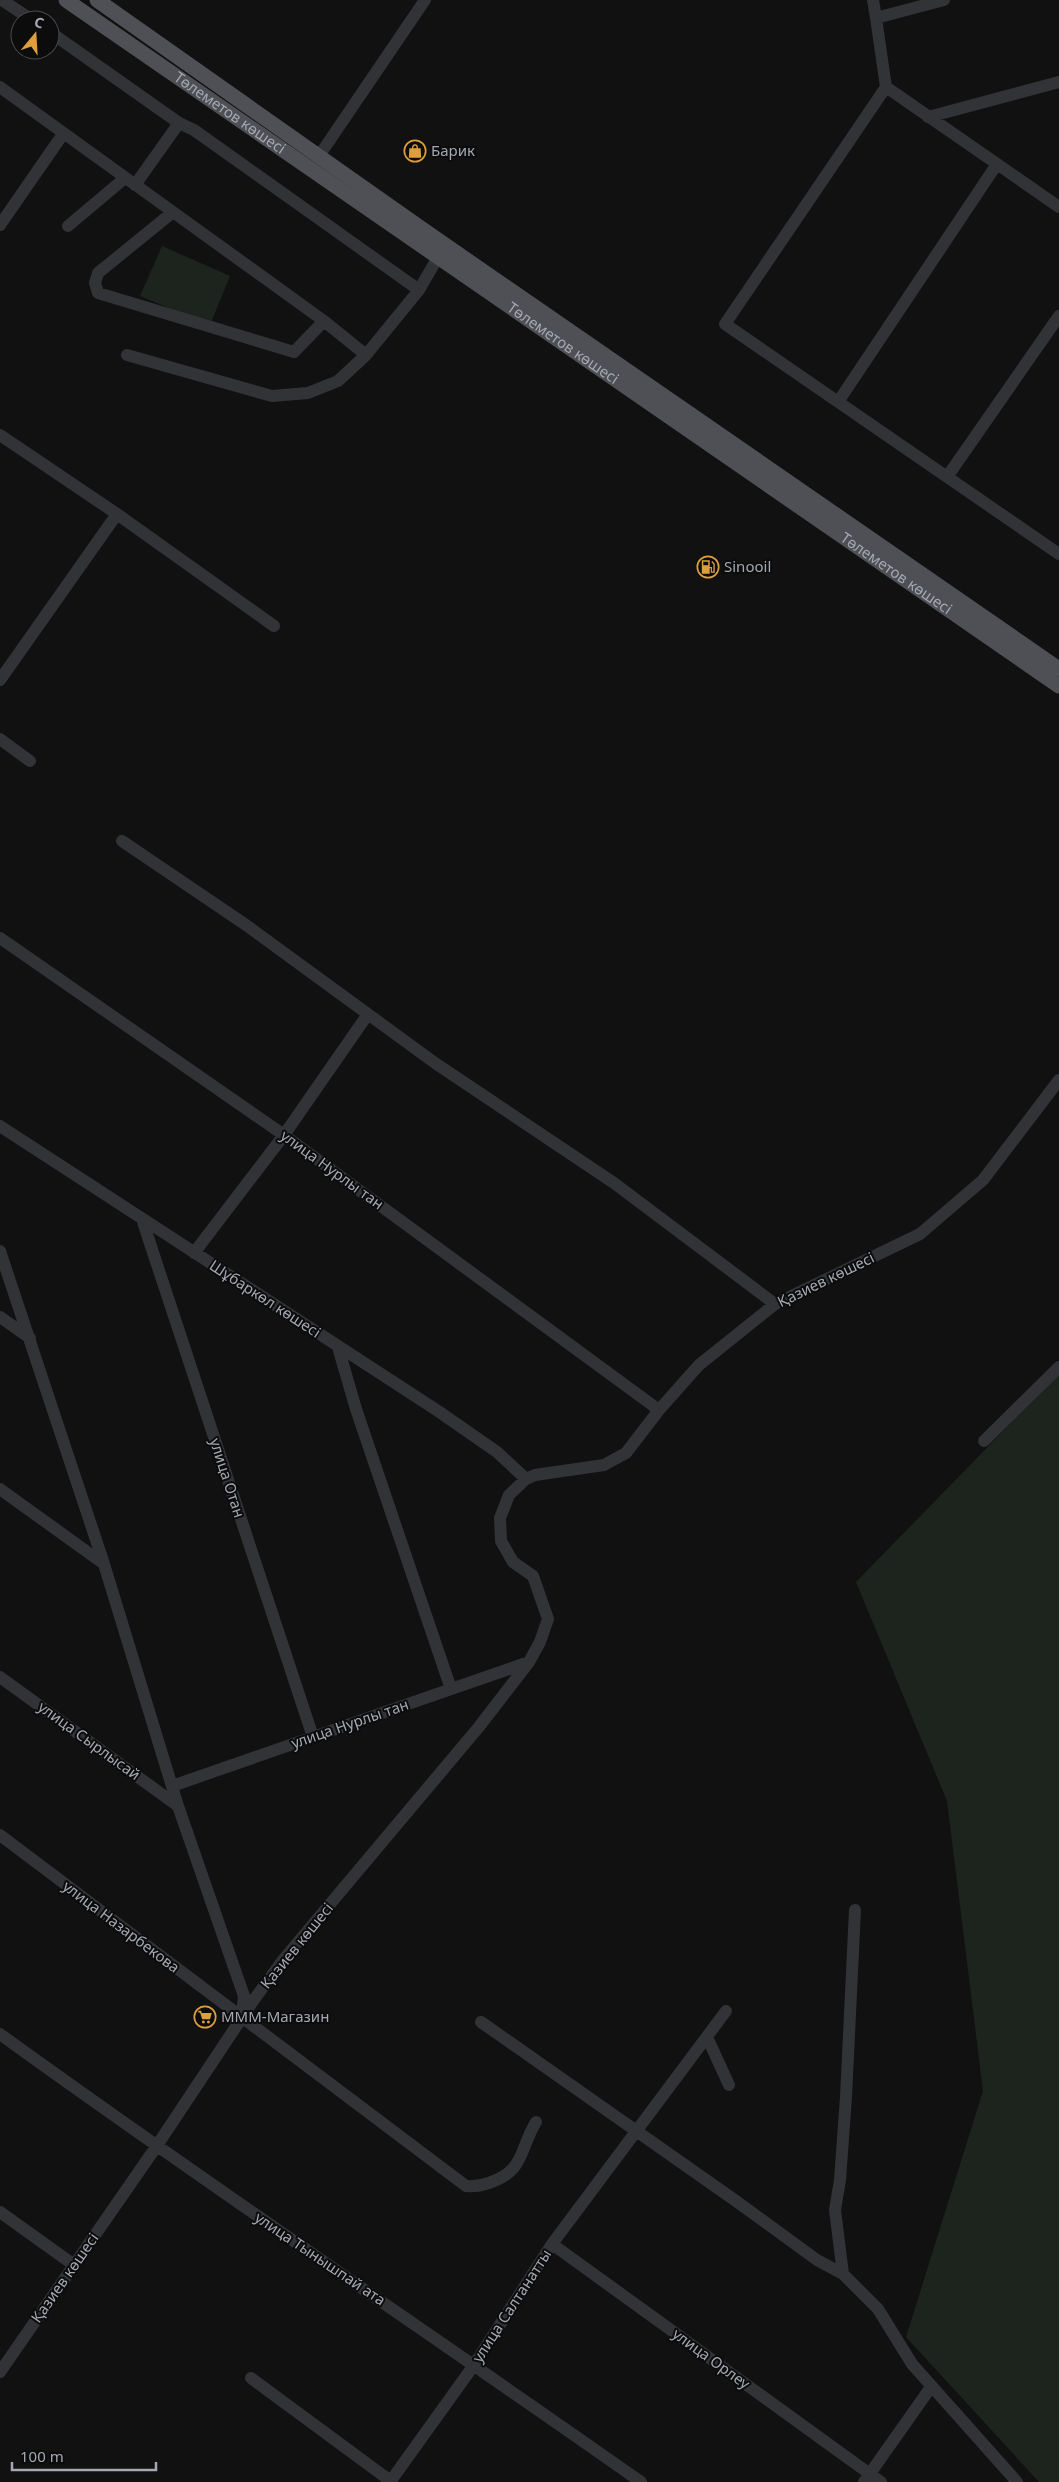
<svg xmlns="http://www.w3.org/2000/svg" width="1059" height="2482" font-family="'Noto Sans',sans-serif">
<rect width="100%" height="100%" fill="#111112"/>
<path fill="#1d241e" d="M162,246L230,276L210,325L140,296Z
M1059,1374V2482H1039L906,2337L983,2091L947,1801L856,1582Z"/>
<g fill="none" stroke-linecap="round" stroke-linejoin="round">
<path stroke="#323336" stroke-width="12" d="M2,0L32,20
M873,0L876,18
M50,32L179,123
M0,87L173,212
M886,87L876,18L944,0
M928,117L1059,82
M319,156L425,0
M135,185L179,123L194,130L419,290
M1059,207L886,87L725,324L1059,554
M0,225L63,134
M68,226L125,178
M324,321L173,212L98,273L95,283L98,293L294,352L324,321L366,355L419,290L434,264L441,258
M127,355L272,396L308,393L338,381L366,355
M838,402L997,164
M0,435L117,514
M947,477L1059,316
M0,680L117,514L274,626
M0,739L30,761
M122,841L246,925L435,1063L614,1183L775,1304
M0,938L284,1135L659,1410
M0,1126L438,1411L497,1452L526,1479
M142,1219L313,1737
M0,1251L104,1564L178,1806L244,1996L242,2015
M194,1253L284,1135L368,1014
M0,1317L30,1338
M338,1347L356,1409L451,1689
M984,1441L1059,1367
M0,1489L104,1564
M0,1677L178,1806
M172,1786L529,1662
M0,1835L466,2186C475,2187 480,2186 489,2183C525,2171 519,2150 536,2122
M481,2022L736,2201L817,2260L843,2274L878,2309L912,2364L1017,2482
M0,2034C211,2187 428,2332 641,2482
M707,2037L729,2085
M0,2212L74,2265
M552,2244L881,2482
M843,2274L835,2210L840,2180L846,2097L855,1910
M0,2372L156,2147L253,2001L283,1960L478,1728L529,1662L540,1642L548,1619L533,1576L513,1562L501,1541L500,1518L509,1495L526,1479L535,1475L604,1465L626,1453L659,1410L699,1365L775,1304L920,1234L983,1180L1059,1080
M251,2378L392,2482
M390,2482L474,2365L552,2244L726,2011
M864,2482L931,2387"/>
<g stroke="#4e5055" stroke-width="15">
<path id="s1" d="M66,0L1059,686"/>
<path d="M97,0L422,229L1059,669"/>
</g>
</g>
<defs>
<g id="shop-ring" transform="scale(1.125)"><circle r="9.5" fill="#0c0c0d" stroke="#dd9e3e" stroke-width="1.5"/><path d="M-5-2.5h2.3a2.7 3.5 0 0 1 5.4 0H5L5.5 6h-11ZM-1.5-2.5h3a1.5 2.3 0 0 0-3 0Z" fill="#dd9e3e"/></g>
<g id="fuel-ring" transform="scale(1.125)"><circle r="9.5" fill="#0c0c0d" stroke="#dd9e3e" stroke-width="1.5"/><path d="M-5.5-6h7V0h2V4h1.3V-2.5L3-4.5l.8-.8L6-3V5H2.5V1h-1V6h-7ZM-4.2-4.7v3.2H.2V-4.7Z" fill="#dd9e3e"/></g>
<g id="supermarket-ring" transform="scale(1.125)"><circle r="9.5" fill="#0c0c0d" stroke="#dd9e3e" stroke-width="1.5"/><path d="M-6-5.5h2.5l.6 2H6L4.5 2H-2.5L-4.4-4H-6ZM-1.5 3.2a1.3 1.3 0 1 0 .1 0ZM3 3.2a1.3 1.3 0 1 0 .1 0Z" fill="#dd9e3e"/></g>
</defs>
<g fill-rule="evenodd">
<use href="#shop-ring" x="415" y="151"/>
<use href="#fuel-ring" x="708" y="567"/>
<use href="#supermarket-ring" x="205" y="2017"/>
</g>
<g text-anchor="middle" stroke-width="4" stroke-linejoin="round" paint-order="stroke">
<g font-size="15" fill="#a3a8b1" stroke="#0c0c0d">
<text dy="5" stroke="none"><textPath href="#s1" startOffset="199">Төлеметов көшесі</textPath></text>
<text dy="5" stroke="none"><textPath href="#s1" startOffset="604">Төлеметов көшесі</textPath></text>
<text dy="5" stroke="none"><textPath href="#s1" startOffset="1009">Төлеметов көшесі</textPath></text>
<text transform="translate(332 1170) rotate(36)" y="5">улица Нурлы тан</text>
<text transform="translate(826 1280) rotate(-26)" y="5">Қазиев көшесі</text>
<text transform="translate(265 1299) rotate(33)" y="5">Шұбаркөл көшесі</text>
<text transform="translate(227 1478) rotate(72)" y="5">улица Отан</text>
<text transform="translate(350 1724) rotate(-19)" y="5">улица Нурлы тан</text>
<text transform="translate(89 1741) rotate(36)" y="5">улица Сырлысай</text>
<text transform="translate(121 1927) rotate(37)" y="5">улица Назарбекова</text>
<text transform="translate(297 1946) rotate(-51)" y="5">Қазиев көшесі</text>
<text transform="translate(320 2259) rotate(34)" y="5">улица Тынышпай ата</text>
<text transform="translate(65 2278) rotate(-55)" y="5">Қазиев көшесі</text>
<text transform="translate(512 2306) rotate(-57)" y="5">улица Салтанатты</text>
<text transform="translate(711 2359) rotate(36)" y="5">улица Орлеу</text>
</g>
<g font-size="15" fill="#a3a8b1" stroke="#0c0c0d" text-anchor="start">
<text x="431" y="156">Барик</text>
<text x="724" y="572">Sinooil</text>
<text x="221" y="2022">МММ-Магазин</text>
</g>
</g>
<g transform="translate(35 35) rotate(18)"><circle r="24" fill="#0c0c0d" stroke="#484a4f"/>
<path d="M0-4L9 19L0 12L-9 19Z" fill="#dd9e3e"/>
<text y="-8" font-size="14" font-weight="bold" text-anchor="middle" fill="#a3a8b1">С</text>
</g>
<path d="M12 2462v8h144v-8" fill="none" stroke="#a3a8b1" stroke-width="2.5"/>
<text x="20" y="2462" font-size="15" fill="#a3a8b1" stroke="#0c0c0d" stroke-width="4" paint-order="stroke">100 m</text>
</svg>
